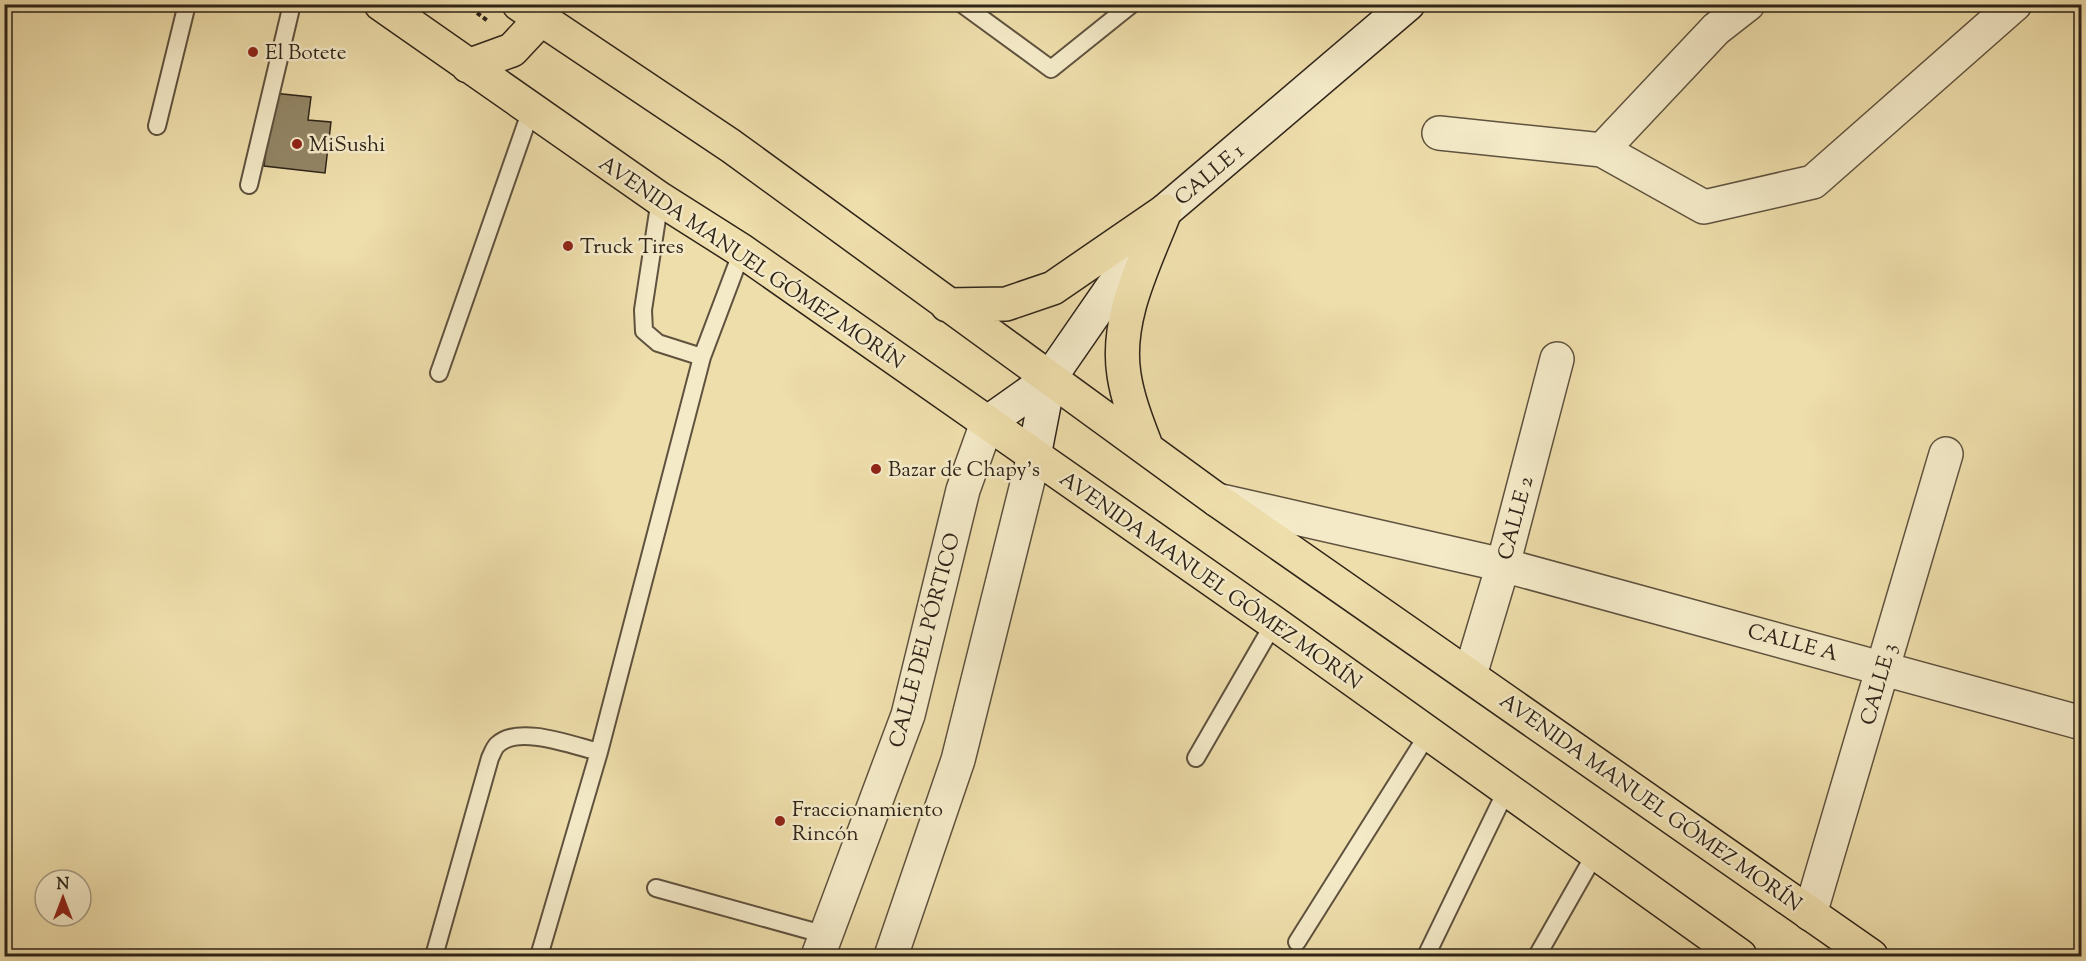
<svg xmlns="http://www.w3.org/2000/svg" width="2086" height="961" font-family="'Sorts Mill Goudy',serif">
<rect width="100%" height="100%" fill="#eedeab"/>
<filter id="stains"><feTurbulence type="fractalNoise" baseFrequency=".00333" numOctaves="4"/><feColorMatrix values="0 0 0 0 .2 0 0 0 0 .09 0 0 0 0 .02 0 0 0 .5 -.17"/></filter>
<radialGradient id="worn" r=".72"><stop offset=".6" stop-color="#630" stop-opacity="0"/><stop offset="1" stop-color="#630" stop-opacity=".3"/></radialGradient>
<path fill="#928565" stroke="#2f2419" stroke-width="1.5" d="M273,93L311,97L308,120L331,122L325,173L264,166Z"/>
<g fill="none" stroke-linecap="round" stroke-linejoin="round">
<g stroke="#5f523e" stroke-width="20">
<path id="lane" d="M962,4L1051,69L1132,4
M157,126L187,4
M249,185L292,4
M660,199L643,310L644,331L658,343L702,357L742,251
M439,373L531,110
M1196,758L1274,623
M656,888L826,935
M1297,942L1428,734
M434,956L490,758C492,754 494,748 497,745C518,724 574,746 599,752
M539,956L599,752L702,357
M1426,956L1506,791
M1537,956L1595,854"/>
</g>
<g stroke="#5f523e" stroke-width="36">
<path id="street" d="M1439,133L1602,150L1704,207L1813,182L2015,4
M1602,150L1716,29L1748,4
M1217,500L1503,565L2082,723
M1470,675L1503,565L1557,359
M1810,914L1946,454
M818,956L908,715L963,490L987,423
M891,956L958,760L1034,456"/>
</g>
<g stroke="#2f2419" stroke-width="36">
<path id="secondary" d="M987,423L1049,379L1165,211L1408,4
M1034,456L1049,379"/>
</g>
<g stroke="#2f2419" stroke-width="36">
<path id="primary" d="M381,4L660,199L742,251L1274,623L1740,956
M519,4L731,146L1217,500L1871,956
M468,66L512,50L541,19
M947,305L1006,304L1053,288L1165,211
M1147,449C1138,425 1128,401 1124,375C1115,318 1145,263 1165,211"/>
</g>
<path stroke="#2f2419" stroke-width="4" stroke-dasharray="4.5 3" stroke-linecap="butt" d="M465,4L488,21"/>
<use href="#lane" stroke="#f4eac8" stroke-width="16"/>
<use href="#street" stroke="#f4eac8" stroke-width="33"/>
<use href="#secondary" stroke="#f4eac8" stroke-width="33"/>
<use href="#primary" stroke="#eedeab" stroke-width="33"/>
</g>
<g fill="#8f2418" stroke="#f4eac8" stroke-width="2">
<circle cx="253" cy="52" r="6"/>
<circle cx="297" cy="144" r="6"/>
<circle cx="568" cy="246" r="6"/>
<circle cx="876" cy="469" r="6"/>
<circle cx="780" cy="821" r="6"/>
</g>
<g text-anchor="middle" stroke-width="5" stroke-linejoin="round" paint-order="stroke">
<g font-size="21" fill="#2f2419" stroke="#f4eac8" text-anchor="start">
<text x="265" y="59">El Botete</text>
<text x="309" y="151">MiSushi</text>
<text x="580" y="253">Truck Tires</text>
<text x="888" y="476">Bazar de Chapy's</text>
<text x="792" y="816">Fraccionamiento<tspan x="792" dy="24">Rincón</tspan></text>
</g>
<g font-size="21" fill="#2f2419" stroke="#f4eac8">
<text transform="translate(1209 174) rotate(-40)" y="7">CALLE 1</text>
<text transform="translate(752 262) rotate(34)" y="7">AVENIDA MANUEL GÓMEZ MORÍN</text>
<text transform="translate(1515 518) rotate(-75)" y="7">CALLE 2</text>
<text transform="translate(1211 580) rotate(35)" y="7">AVENIDA MANUEL GÓMEZ MORÍN</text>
<text transform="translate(924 640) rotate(-75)" y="7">CALLE DEL PÓRTICO</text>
<text transform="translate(1793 642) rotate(15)" y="7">CALLE A</text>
<text transform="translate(1878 684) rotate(-74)" y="7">CALLE 3</text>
<text transform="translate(1651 802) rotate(35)" y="7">AVENIDA MANUEL GÓMEZ MORÍN</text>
</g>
</g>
<rect width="2086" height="961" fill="none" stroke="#eedeab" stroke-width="24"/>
<rect x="6" y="6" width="2074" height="949" fill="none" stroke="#2f2419" stroke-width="3"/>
<rect x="12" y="12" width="2062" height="937" fill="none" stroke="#2f2419" stroke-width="1.5"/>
<g transform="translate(63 898)"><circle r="28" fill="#f4eac8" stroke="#a59b82" stroke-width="1.5"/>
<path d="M0-4.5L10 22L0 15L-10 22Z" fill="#8f2418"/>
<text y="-9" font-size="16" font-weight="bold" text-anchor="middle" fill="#2f2419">N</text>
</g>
<rect width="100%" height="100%" filter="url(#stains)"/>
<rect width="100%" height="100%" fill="url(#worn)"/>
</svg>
